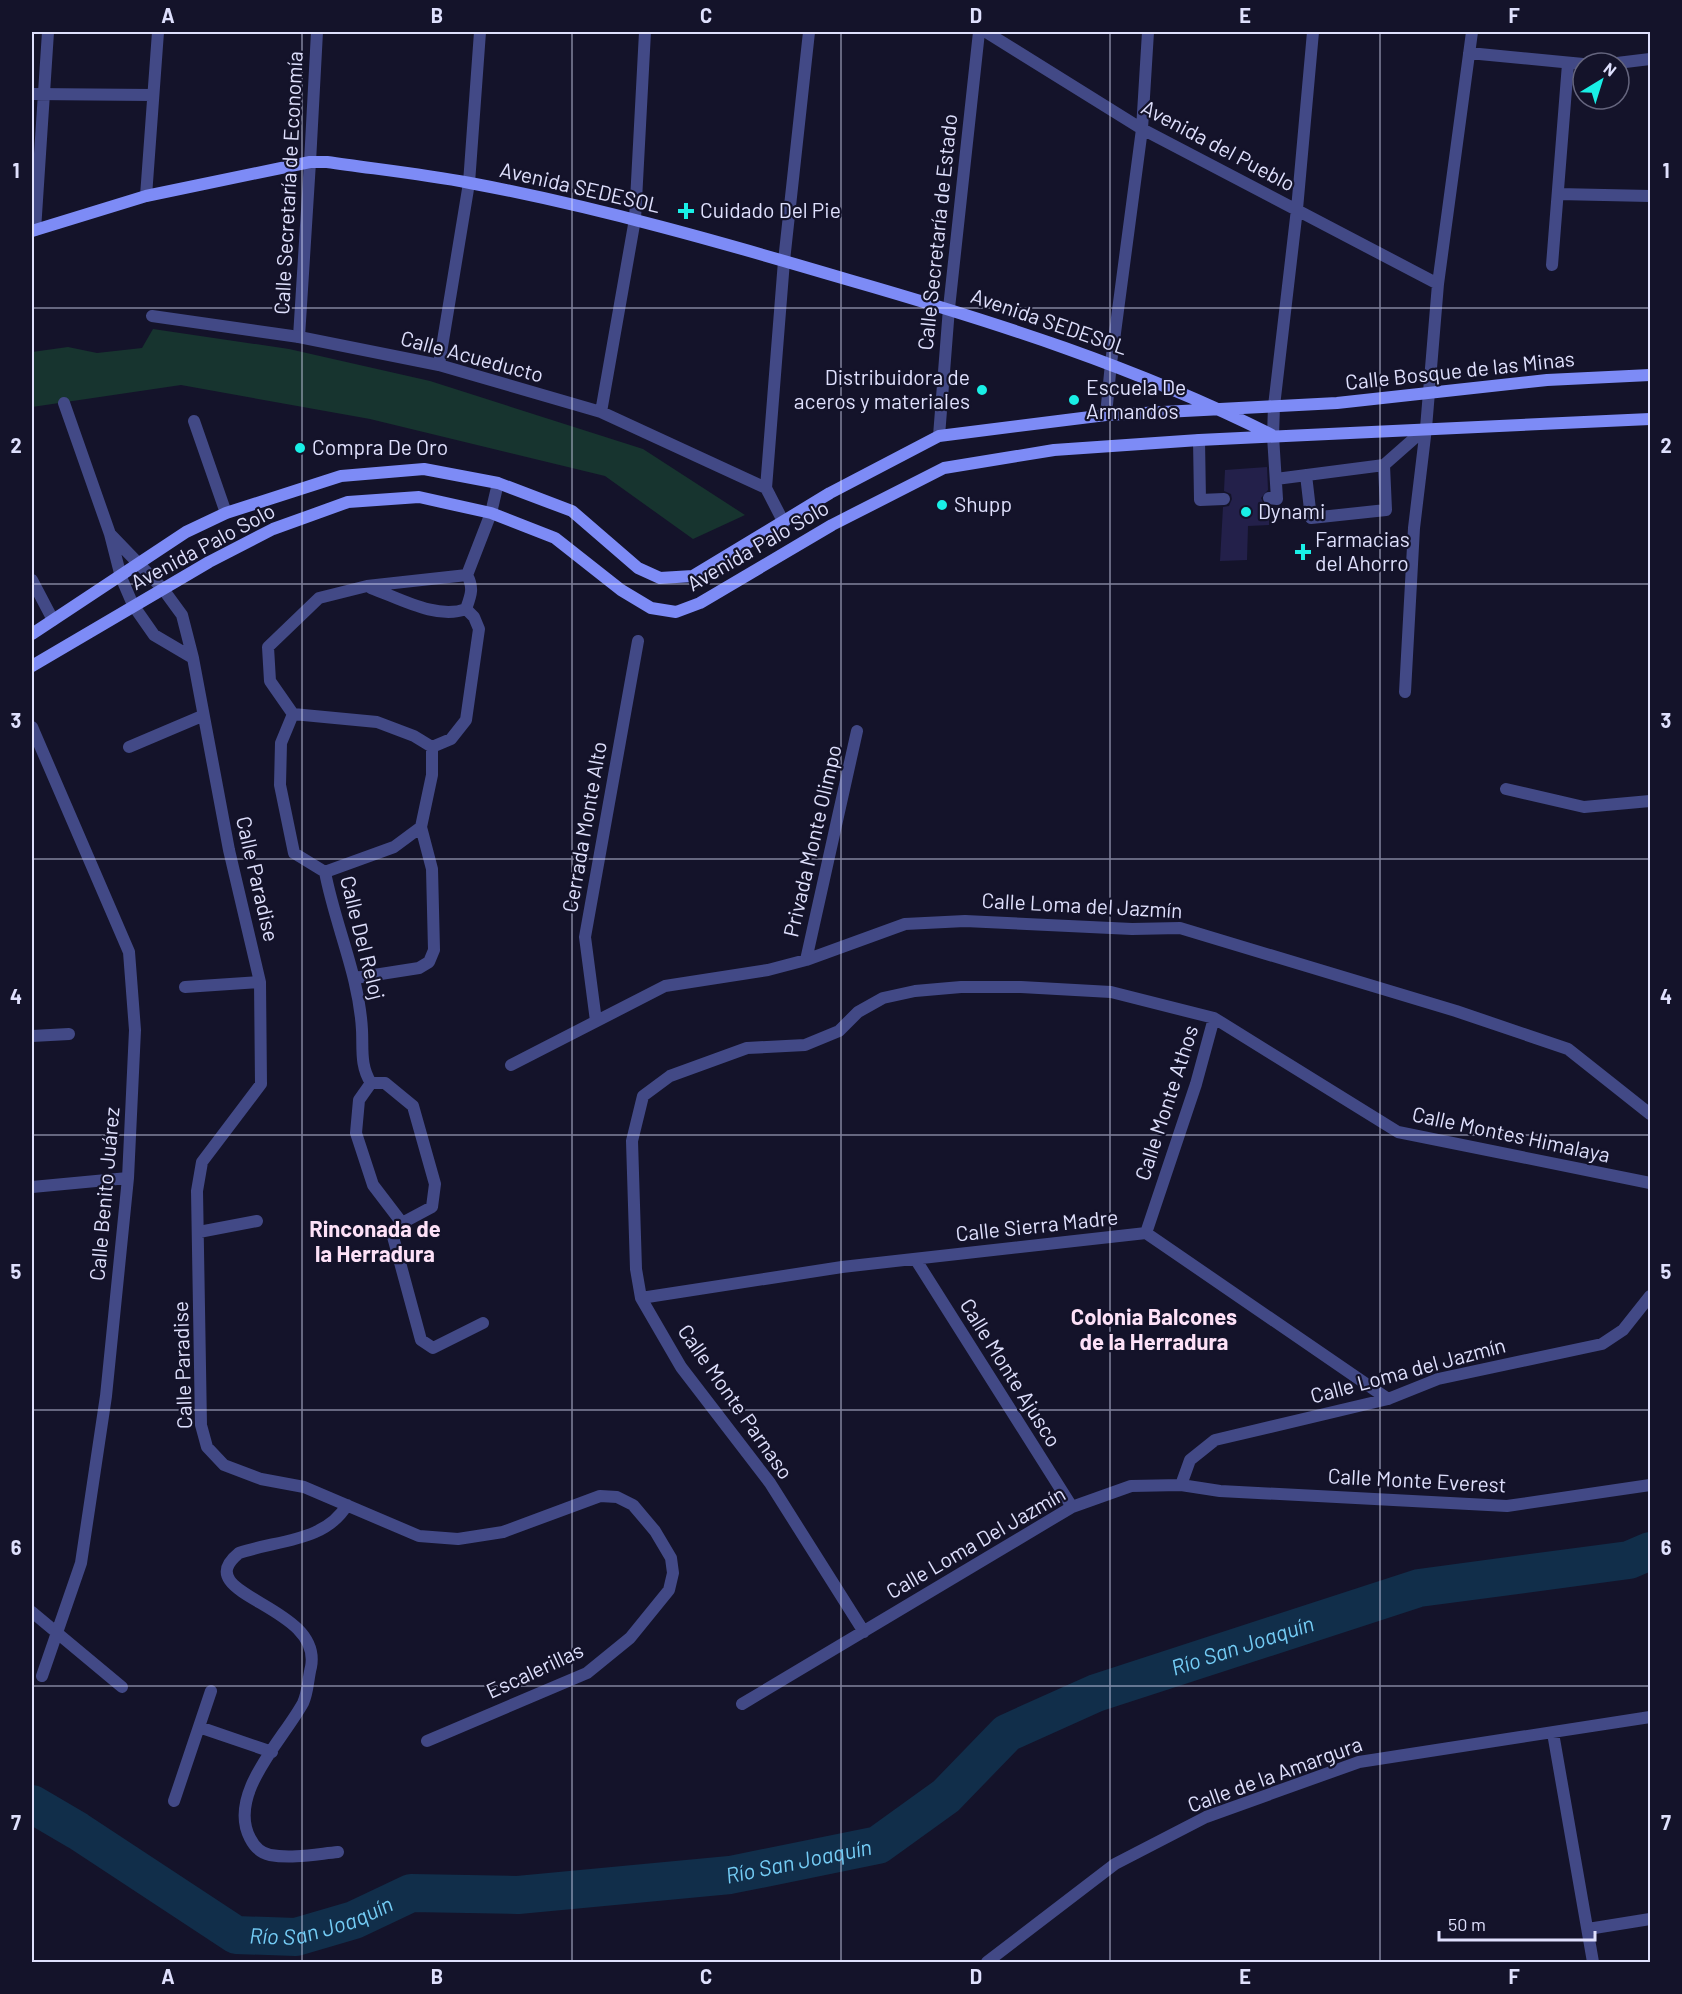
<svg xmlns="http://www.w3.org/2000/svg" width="1682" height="1994" font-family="Barlow,sans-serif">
<rect width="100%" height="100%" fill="#14132a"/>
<path fill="#17342f" d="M153,329L289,349L430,381L643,449L745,515L693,539L605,476L370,419L181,385L32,407V352L68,347L97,353L142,348Z"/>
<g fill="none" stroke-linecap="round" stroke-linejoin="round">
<path stroke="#112e4a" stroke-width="38" id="s1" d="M32,1804L78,1831L236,1935L296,1937L354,1920L411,1893L518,1895L730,1875L878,1845L946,1796L1007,1733L1096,1693L1419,1588L1629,1560L1650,1551"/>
</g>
<path fill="#23204a" d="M1267,467L1268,490L1261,498L1264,504L1269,506V525L1248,526L1247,560L1220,561L1223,507L1229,506L1232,499L1231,494L1224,491L1225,470Z"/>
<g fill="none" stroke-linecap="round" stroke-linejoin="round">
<path stroke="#424986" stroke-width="12" d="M1199,440L1200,500L1224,499
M1384,465L1426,428
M1276,479L1384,465L1386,510L1311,518L1306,475
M1269,498L1277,499L1273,436
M32,580L53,620
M1405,692L1414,528L1426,428"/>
<path stroke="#424986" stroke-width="12" d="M299,337L310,162
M1106,415L1111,363"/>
<path stroke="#424986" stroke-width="12" d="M986,32L1142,129L1438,284
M1469,53L1583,64
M1617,63L1650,59
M32,94L153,95
M310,162L317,32
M1558,194L1650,196
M146,196L158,32
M35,230L48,32
M1552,265L1568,64
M152,316L299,337L439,365L601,412L766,488
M1111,363L1142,129L1148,32
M439,365L469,183L480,32
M64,403L110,534L121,577L133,605L154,635L193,658
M601,412L635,219L645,32
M194,421L226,513
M1426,428L1438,284L1472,32
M939,436L949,308L979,32
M1273,436L1274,406L1297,209L1313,32
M784,523L766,488L784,261L809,32
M110,534L163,589L182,615L193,658L229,850L260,982L261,1084L202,1162L197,1191L201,1425L207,1447L224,1465L261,1479L304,1487L419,1536L458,1539L503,1532L600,1496L617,1497L633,1505L655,1531L671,1558L673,1573L669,1590L630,1638L587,1673L427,1741
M467,575L491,513L498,483
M371,588C399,598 437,620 466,609C471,595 474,588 467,575
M293,714L281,743L280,785L294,853L325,872
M32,727L129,952L135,1030L128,1178L106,1396L81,1563L42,1676
M129,747L202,716
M432,747L451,739L466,720L479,629L474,617L466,609
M1506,789L1584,807L1650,801
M325,872L394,847L421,827L432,775V747L414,736L377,722L293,714L270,681L268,647L319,598L367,586L467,575
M325,872C335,925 359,975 362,1030C363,1049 360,1066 371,1083H385L413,1106L435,1184L432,1207L402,1223L392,1233L421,1340L433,1348L483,1323
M806,960L857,731
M355,978L419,968L429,962L434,950L432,869L421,827
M185,987L260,982
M596,1021L585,937L638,641
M32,1036L69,1034
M511,1065L665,986L768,970L806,960L905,924L965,921L1132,929L1180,928L1456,1011L1568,1049L1650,1114
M371,1083L359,1100L356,1133L373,1185L402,1223
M32,1187L128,1178
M199,1232L257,1221
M1146,1233L1196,1084L1214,1018
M916,1260L1072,1507
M641,1298L842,1267L1146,1233L1388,1399
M1181,1485L1190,1460L1215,1440L1388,1399L1438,1379L1602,1344L1623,1330L1650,1296
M32,1612L122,1687
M864,1632L770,1483L681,1367L641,1298L636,1269L632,1141L643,1096L670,1076L747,1048L805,1045L839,1031L858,1012L883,998L915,991L961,987H1021L1111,992L1214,1018L1398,1132L1650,1183
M742,1704L1072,1507L1131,1486L1181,1485L1220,1491L1507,1506L1650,1485
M199,1727L272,1752
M1553,1733L1593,1962
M174,1801L211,1691
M338,1852C317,1854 292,1859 270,1855C260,1853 254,1846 250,1838C227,1794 283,1740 303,1703C308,1693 308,1678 311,1667C323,1604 186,1596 239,1553C277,1540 325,1542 347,1505
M1588,1929L1650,1919
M987,1962L1115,1864L1206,1817L1359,1762L1650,1717"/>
<path stroke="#7d8bf6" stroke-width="12" d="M32,231L146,196L310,162H327C375,169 423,174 470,183C598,207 724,243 849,280C995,322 1136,367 1272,435
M32,634L186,532L226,513L341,476L424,469L498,483L572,511L638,568L660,578L693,576L830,493L939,436L1106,415L1337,403L1547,380L1650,375
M32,666L209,562L273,529L348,502L419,497L491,513L555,538L621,590L651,608L676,612L700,603L832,525L944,468L1054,450L1199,440L1650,419"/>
</g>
<path fill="none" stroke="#dfe0fd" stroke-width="1.5" stroke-opacity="0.55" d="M302,32V1962M572,32V1962M841,32V1962M1110,32V1962M1380,32V1962M32,308H1650M32,584H1650M32,859H1650M32,1135H1650M32,1410H1650M32,1686H1650"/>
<g fill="#19efe6" stroke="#14132a" stroke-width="2">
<path d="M683 202h6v6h6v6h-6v6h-6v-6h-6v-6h6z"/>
<circle cx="982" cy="390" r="6"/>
<circle cx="1074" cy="400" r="6"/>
<circle cx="300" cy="448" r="6"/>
<circle cx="942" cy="505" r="6"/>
<circle cx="1246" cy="512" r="6"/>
<path d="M1300 543h6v6h6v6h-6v6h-6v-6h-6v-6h6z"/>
</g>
<g text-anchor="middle" stroke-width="4.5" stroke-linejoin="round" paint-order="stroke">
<g font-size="21" fill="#dfe0fd" stroke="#14132a">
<text transform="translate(1218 146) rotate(28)" y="7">Avenida del Pueblo</text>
<text transform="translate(289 183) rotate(-87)" y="7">Calle Secretaría de Economía</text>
<text transform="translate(580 188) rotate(13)" y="7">Avenida SEDESOL</text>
<text transform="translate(938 232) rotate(-84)" y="7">Calle Secretaría de Estado</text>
<text transform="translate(1049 322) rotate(19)" y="7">Avenida SEDESOL</text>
<text transform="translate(472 357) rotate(15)" y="7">Calle Acueducto</text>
<text transform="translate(1460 371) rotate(-6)" y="7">Calle Bosque de las Minas</text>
<text transform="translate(758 546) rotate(-30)" y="7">Avenida Palo Solo</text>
<text transform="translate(203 547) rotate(-28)" y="7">Avenida Palo Solo</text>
<text transform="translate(585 827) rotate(-80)" y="7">Cerrada Monte Alto</text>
<text transform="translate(813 841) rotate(-77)" y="7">Privada Monte Olimpo</text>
<text transform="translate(257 879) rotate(77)" y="7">Calle Paradise</text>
<text transform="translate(1082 906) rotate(3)" y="7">Calle Loma del Jazmín</text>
<text transform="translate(362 938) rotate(76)" y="7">Calle Del Reloj</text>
<text transform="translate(1167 1103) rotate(-72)" y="7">Calle Monte Athos</text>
<text transform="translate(1511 1135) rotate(12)" y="7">Calle Montes Himalaya</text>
<text transform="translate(105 1194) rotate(-85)" y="7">Calle Benito Juárez</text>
<text transform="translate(1037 1226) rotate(-6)" y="7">Calle Sierra Madre</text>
<text transform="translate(183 1365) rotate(-92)" y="7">Calle Paradise</text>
<text transform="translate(1408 1371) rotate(-15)" y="7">Calle Loma del Jazmín</text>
<text transform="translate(1010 1373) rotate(58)" y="7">Calle Monte Ajusco</text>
<text transform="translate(735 1402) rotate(55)" y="7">Calle Monte Parnaso</text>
<text transform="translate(1417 1481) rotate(3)" y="7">Calle Monte Everest</text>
<text transform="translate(976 1543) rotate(-30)" y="7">Calle Loma Del Jazmín</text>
<text transform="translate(535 1671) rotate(-25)" y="7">Escalerillas</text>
<text transform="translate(1275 1775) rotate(-20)" y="7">Calle de la Amargura</text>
</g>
<g font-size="21" fill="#dfe0fd" stroke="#14132a" text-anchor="start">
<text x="700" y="218">Cuidado Del Pie</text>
<text x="970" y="385" text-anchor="end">Distribuidora de<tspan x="970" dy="24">aceros y materiales</tspan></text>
<text x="1086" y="395">Escuela De<tspan x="1086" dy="24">Armandos</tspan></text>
<text x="312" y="455">Compra De Oro</text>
<text x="954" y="512">Shupp</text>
<text x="1258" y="519">Dynami</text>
<text x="1315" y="547">Farmacias<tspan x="1315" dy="24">del Ahorro</tspan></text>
</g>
<g font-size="22" font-weight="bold" fill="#fde1f7" stroke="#14132a">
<text x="375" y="1237">Rinconada de<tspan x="375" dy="25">la Herradura</tspan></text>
<text x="1154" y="1325">Colonia Balcones<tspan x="1154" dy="25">de la Herradura</tspan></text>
</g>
<g font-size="22" font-style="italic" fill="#74ccf5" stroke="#14132a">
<text dy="8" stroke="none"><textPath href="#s1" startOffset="1320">Río San Joaquín</textPath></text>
<text dy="8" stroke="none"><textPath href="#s1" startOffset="816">Río San Joaquín</textPath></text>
<text dy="8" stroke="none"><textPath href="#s1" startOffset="330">Río San Joaquín</textPath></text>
</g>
</g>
<rect width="1682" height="1994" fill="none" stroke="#14132a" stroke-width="66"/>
<g transform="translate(1601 81) rotate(38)"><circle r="28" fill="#14132a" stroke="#65657e" stroke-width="1.5"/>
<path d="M0-4.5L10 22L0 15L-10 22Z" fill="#19efe6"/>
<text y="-9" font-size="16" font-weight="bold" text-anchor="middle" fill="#dfe0fd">N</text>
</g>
<path d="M1439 1931v9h156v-9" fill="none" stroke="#dfe0fd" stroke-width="3"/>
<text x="1448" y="1931" font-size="18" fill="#dfe0fd" stroke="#14132a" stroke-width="4.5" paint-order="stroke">50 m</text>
<rect x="33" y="33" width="1616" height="1928" fill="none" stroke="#dfe0fd" stroke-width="2"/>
<g font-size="20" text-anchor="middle" font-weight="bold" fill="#dfe0fd">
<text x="168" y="23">A</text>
<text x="437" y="23">B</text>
<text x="706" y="23">C</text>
<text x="976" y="23">D</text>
<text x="1245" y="23">E</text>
<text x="1514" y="23">F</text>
<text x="16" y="178">1</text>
<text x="1666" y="178">1</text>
<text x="16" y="453">2</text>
<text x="1666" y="453">2</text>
<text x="16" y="728">3</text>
<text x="1666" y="728">3</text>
<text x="16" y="1004">4</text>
<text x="1666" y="1004">4</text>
<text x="16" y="1279">5</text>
<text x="1666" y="1279">5</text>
<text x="16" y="1555">6</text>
<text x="1666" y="1555">6</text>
<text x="16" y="1830">7</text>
<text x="1666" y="1830">7</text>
<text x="168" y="1984">A</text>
<text x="437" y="1984">B</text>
<text x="706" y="1984">C</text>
<text x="976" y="1984">D</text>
<text x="1245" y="1984">E</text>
<text x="1514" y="1984">F</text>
</g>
</svg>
